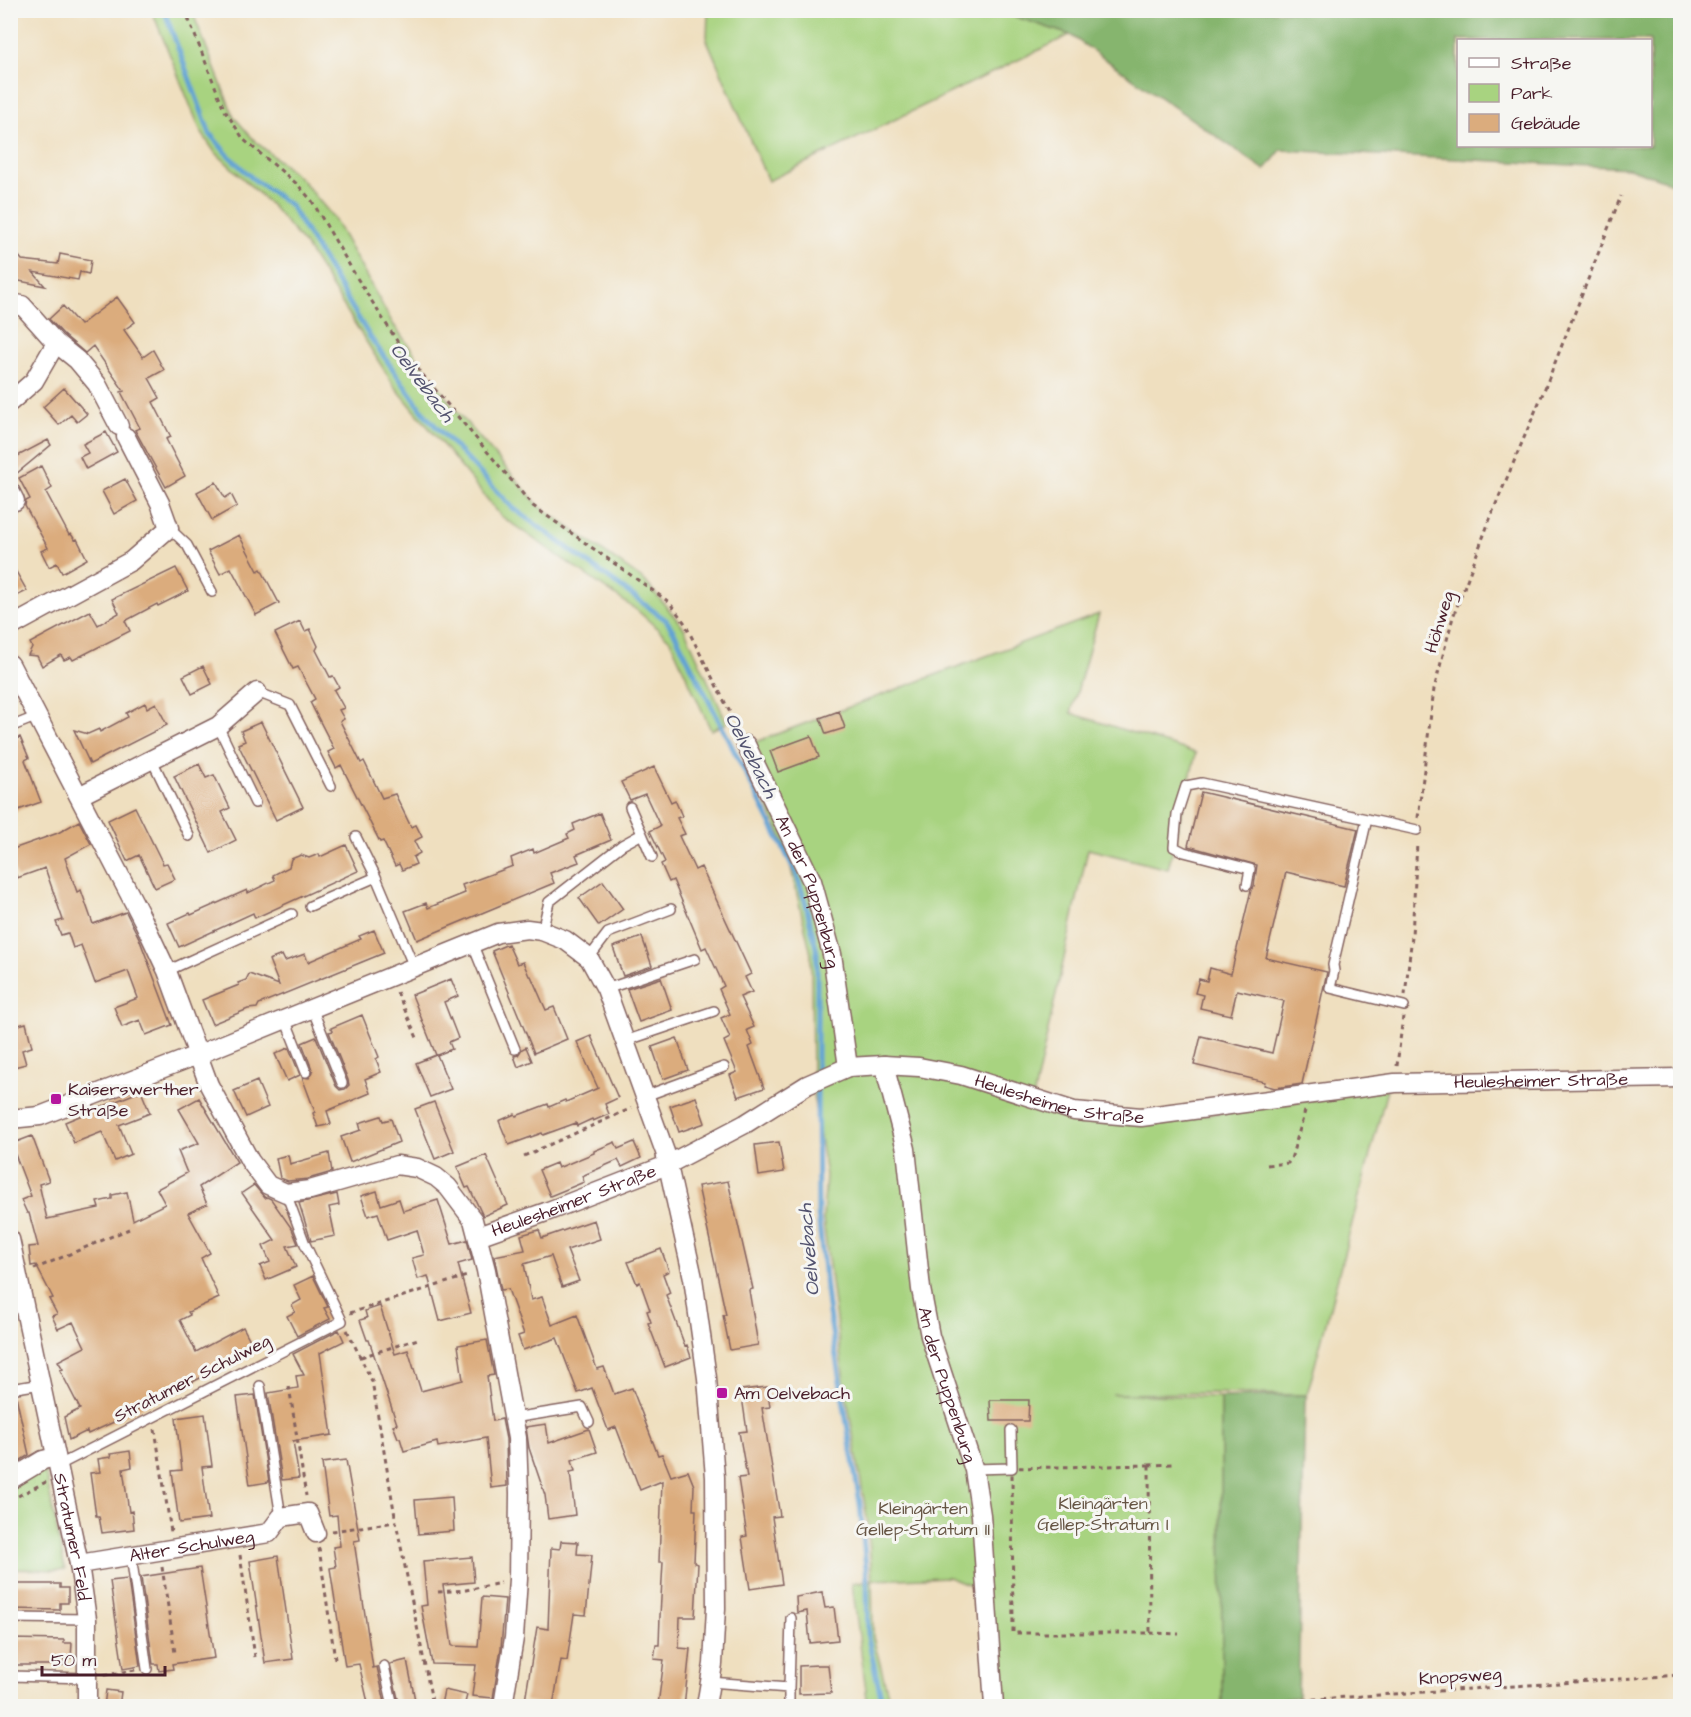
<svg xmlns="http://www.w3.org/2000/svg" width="1691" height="1717" font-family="'Architects Daughter',sans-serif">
<rect width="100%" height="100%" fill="#f6f6f2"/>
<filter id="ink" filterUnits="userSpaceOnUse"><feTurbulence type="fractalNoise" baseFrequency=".0167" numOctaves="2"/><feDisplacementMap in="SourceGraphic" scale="12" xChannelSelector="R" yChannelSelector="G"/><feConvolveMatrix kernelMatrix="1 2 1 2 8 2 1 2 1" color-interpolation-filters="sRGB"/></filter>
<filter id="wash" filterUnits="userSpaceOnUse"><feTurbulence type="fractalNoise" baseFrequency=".008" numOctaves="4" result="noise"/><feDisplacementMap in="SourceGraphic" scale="24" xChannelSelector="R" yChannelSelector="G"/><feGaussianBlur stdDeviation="1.35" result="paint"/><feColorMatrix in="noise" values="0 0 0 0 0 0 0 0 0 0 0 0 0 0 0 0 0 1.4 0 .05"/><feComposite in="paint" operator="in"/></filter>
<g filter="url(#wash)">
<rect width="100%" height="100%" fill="#efdfbf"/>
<path fill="#a8d380" stroke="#797956" stroke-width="1.5" d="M708,10L998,11L1070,35L768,181L707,40Z
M152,11H192L234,117L255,141L302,180L333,217L393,324L453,407L539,506L645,581L684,628L727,723L711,730L670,640L638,611L501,516L393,384L306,246L273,207L214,151L201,132Z
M1099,614L1071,713L1196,753L1168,869L1088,849L1032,1103L1090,1123H1146L1387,1090L1307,1395L1210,1393L1112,1394L1221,1397L1222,1706H1012L1006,1701L996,1683L969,1466L984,1591L948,1577L872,1580L873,1637L891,1706H868L852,1583L872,1580L868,1524L843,1374L823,1219L826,1175L812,1088L811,954L786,847L742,747Z
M44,1466L65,1570L11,1569V1487Z"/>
<path fill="#86b56e" stroke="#686a4c" stroke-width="1.5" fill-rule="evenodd" d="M998,11H1680V186L1629,168L1281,150L1265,170L1070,35ZM1458,40H1650V146H1458Z
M1307,1395L1305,1402L1298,1697L1235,1706H1222L1221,1397Z"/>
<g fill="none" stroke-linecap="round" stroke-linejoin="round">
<path stroke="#61a2d4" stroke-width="5" d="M164,10L210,134L228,155L252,178L290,205L370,337L427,417L513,508L666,620L674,632L796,873L805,901L817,952V1076
M1640,10L1680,20
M817,1086L818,1214L828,1307L860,1504L867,1580L868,1638L883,1706"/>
</g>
<g id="blocks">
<path fill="#dbac7d" d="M60,254L91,260L89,274L80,272L78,280L33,272L45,286L14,280L18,255L22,260L58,264Z
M117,297L135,322L124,330L143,357L153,350L164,370L149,378L160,398L153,402L171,437L166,439L185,476L166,487L135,430L140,428L121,392L124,391L93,346L85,353L64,335L49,319L63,306L80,325Z
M64,388L87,414L77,422L71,415L59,425L43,407Z
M106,432L117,452L86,469L80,457L88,453L83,444Z
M48,440L51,445L16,474L10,460Z
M41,466L52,488L46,492L69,535L71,534L75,540L77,539L87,559L62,573L57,563L49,567L41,551L48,548L25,506L26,501L30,499L19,478Z
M125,479L137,501L114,514L102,491Z
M216,482L225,498L231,494L237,506L212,520L197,492Z
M239,535L258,571L261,569L279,603L256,615L231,568L220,574L208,551Z
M10,561L27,591L10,599Z
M176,568L188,591L158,606L157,604L125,621L130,631L73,660L71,657L64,660L61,655L42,666L37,656L28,655L32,647L30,643L90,611L98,625L119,613L112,599Z
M300,621L305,631L310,629L318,646L316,650L330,677L333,676L339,687L334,690L344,708L339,710L344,719L340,721L361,763L364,761L382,798L395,794L411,827L416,825L422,837L414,841L420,853L413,857L416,864L402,870L399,864L395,866L383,841L380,842L341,765L336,768L328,752L334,749L310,702L315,699L298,667L293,669L275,633Z
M203,666L212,684L192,694L183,676Z
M145,703L147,708L156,703L167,725L90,764L74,730L88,734L99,729L100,732L128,717L126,713Z
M839,711L845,728L826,734L820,718Z
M261,722L303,807L276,820L238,744L245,741L241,731Z
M811,736L819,757L778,772L770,751Z
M20,737L29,758L25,760L41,802L10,813V741Z
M199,764L206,778L214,775L230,808L222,812L236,840L211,853L174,776Z
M654,767L671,802L675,800L682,816L677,818L685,834L679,836L695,870L701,867L751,974L745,977L752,992L740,997L754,1027L747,1030L753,1045L749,1047L764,1088L738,1097L730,1075L737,1072L724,1041L730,1038L721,1018L730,1014L719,989L724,986L706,947L702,949L673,880L669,882L661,864L665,862L650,831L660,826L645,794L630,800L621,782Z
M1201,792L1358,829L1344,886L1286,872L1266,958L1327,972L1302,1084L1275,1088L1264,1085L1265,1082L1194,1065L1201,1036L1272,1053L1284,1001L1237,990L1231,1015L1200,1008L1203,995L1195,993L1199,979L1207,981L1210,968L1231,974L1251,890L1254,886L1257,865L1188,846Z
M135,807L163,864L167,863L175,879L155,888L139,855L127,861L108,820Z
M600,813L611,840L576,855L579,862L550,873L554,883L417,940L405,911L426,903L428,908L465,893L462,885L513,866L511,858L533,849L534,853L569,838L567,834L575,830L573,824Z
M79,821L91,844L65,858L77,892L81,890L93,924L126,912L139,938L172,1025L146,1035L140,1020L122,1027L114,1007L138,998L128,971L95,983L81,945L73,948L68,933L61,935L56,922L63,920L45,868L17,878L10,860V850L58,833Z
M346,845L358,871L255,918L253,913L179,947L168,923L190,913L191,915L247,890L248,893L275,880L273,875L289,867L291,859L301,855L309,858L319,854L320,857Z
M603,881L623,909L599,926L579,898Z
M374,930L384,953L259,1004L257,1008L248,1009L212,1024L202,1000L239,985L238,983L246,980L249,974L279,985L269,960L282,955L285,961L305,954L308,962L361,939L359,936Z
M642,937L652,966L623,976L613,947Z
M508,944L517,964L523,962L529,976H531L546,1010L554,1007L567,1039L534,1053L492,951Z
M661,978L672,1010L639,1022L627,989Z
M451,979L458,996L444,1002L458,1038L449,1042L452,1049L437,1055L451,1089L430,1097L416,1063L436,1055L412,995Z
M362,1015L379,1057L376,1059L381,1072L365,1079L370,1093L327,1111L331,1124L318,1127L313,1113L315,1112L302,1077L309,1078L313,1072L302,1043L316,1037L336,1086L340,1090L345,1089L349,1085L348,1080L329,1032L333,1031L331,1028Z
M26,1023L32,1047L22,1050L26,1064L10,1068V1024H15V1026Z
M591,1036L618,1098L605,1104L609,1114L593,1121L592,1119L577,1126L576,1123L543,1135L542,1133L509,1145L499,1121L515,1114L516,1116L548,1104L549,1107L565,1100L566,1102L598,1088L577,1042Z
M677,1038L688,1070L663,1079L652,1047Z
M526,1047L532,1061L518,1067L514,1056L518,1055L522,1049Z
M288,1048H289L300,1075L287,1081L275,1054Z
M257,1081L268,1107L246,1117L234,1091Z
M141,1091L150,1113L119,1125L131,1154L115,1161L102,1132L74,1143L65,1122Z
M696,1097L705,1123L679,1132L670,1106Z
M199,1098L237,1162L199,1187L207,1204L188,1213L210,1253L201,1258L219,1298L188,1312L190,1315L180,1320L196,1352L243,1327L254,1348L211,1371L212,1372L116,1421L88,1434L87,1431L69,1440L64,1417L80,1409L60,1370L63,1369L58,1361L85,1347L73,1322L58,1329L52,1316L57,1314L49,1299L53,1298L36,1265L31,1266L29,1247L38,1246L29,1213H27L21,1200L31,1196L11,1144L32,1136L49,1181L39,1184L47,1219L99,1208L97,1202L112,1199V1195L127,1192L133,1220L165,1204L157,1189L187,1173L178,1151L199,1143L179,1109Z
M434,1102L454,1151L435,1159L415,1109Z
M381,1116L383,1121L391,1119L399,1142L350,1162L341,1137L361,1130L359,1123Z
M615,1142L618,1149L634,1142L641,1158L622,1167L618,1160L582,1176L584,1182L550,1196L539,1170L556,1163L558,1168L594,1153V1151Z
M779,1142L784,1172L759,1176L755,1145Z
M329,1153L332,1172L308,1179L288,1181L280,1178L276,1158L288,1155L290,1164Z
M486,1155L508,1205L483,1216L469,1187L466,1188L457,1167Z
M728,1181L753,1289L749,1290L758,1345L730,1350L723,1315H726L698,1186Z
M254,1185L265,1198L267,1197L271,1199L292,1229L298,1244L287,1246L296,1267L266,1280L260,1266L270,1262L263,1246L275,1240L242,1193Z
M377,1191L381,1205L399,1199L403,1211L438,1200L452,1244L467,1240L472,1260L458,1264L471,1313L440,1321L428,1276L418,1279L412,1258L424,1255L417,1230L387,1240L378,1213L368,1216L361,1196Z
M337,1194L339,1205L329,1207L335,1236L311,1241L299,1203Z
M594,1220L600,1239L567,1250L579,1281L562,1287L551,1256L524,1264L531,1300L542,1297L552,1325L577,1315L597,1369L604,1367L614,1394L632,1388L658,1455L662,1454L671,1476L688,1471L694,1486L693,1510H696L694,1563L698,1564L695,1617H680L679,1648L690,1649L684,1707L658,1705L664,1660L654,1659L656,1645H659L660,1616L663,1562H659L662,1481L640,1490L616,1427L608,1430L592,1388L578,1393L557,1338L523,1350L518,1336L524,1334L508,1289L501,1290L494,1256L525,1250L521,1235L539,1230L542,1238Z
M661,1249L669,1271L663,1274L670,1293L666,1295L685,1346L687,1345L691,1357L665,1367L648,1323L651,1322L647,1311L650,1310L640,1282L637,1284L628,1262Z
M313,1276L328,1307L324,1308L330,1319L297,1336L287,1316L295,1312L292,1305L301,1300L294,1285Z
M380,1306L395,1354L408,1350L421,1391L463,1380L458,1345L487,1340L494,1375L487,1376L493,1421L502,1419L506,1439L507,1486L491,1488L486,1438L438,1447L437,1442L404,1451L400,1438H398L393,1425L397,1424L369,1340H367L360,1320L367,1318L365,1311Z
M339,1330L344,1341L320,1353L332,1435L293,1441L299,1478L282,1480L268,1393L298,1388L296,1376L304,1375L293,1354Z
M767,1387L770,1407L762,1408L780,1516L772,1517L782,1584L750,1589L742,1537L747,1536L738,1478L747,1477L739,1432L747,1431L741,1390Z
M255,1395L269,1482L250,1485L237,1397Z
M16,1396L29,1455L18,1462L10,1464V1397Z
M990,1400H1029L1028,1421H991Z
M205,1414L212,1466L202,1467L209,1519L179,1523L172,1471L182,1470L176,1418Z
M546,1424L549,1443L589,1429L597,1452L572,1460L575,1471L570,1472L575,1515L548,1519L545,1495L529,1448L526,1427Z
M130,1451L132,1467L123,1469L129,1512L132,1511L134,1529L102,1533L99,1516H96L90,1473L100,1472L98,1459L111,1457L110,1454Z
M346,1460L360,1540L354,1541L373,1668L377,1667L386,1707H369L359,1664L345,1666L330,1568L336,1567L333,1547L340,1546L337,1515L329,1516L322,1463Z
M452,1497L454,1531L418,1534L415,1500Z
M561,1541L578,1542L577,1554L592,1555L586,1615L574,1614L567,1661L561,1660L553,1706L525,1701L537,1627L548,1629L551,1548L560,1549Z
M278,1556L293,1659L265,1663L250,1561Z
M472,1557L474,1582L443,1585L452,1646L478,1647L482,1597L505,1599L501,1648L493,1698L472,1696L476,1665L432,1664L421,1606L427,1605L423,1561Z
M200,1568L214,1658L172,1664L173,1669L159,1671L158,1664H153L141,1577Z
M128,1579L140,1666L123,1669L110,1581Z
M10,1584H60V1588H68V1603H60V1610L10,1609Z
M822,1592L825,1608L834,1607L838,1640L810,1643L807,1611L797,1613L796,1597Z
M10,1639L64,1640V1643H72L71,1658H64V1665H10Z
M407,1660L415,1700L417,1707H400L390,1664Z
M818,1665H828L831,1693L799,1694V1666Z
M106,1690L121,1692L119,1707H104Z
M444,1690L467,1695L464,1707L441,1705Z"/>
</g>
</g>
<g filter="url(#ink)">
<use href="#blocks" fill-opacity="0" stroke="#84625f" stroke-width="1.5"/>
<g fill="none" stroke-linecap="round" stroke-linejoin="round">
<g stroke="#84625f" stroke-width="12">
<path id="lane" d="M169,528L187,545L212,592
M257,692L290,705L331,786
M218,726L255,803
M10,727L38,716
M152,760L189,836
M1367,819L1333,965L1334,971L1330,988L1404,1006
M642,834L652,857
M356,837L376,877L414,967
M1247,885L1250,869L1184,852L1174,847L1177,814L1186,786L1202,783L1417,830
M310,906L376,877
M542,931L549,902L622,845L642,834L630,807
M472,943L515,1049
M589,958L608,933L671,909
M167,971L292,914
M606,989L695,959
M312,1008L342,1083
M285,1019L306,1072
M625,1041L714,1011
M645,1096L724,1067
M260,1386L281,1517
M10,1389L41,1384
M513,1418L582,1407L589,1422
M58,1464L65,1462L342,1321L305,1244L286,1193
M973,1469L1012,1468L1011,1430
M131,1555L147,1669
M10,1618L87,1619
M384,1666L393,1706
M10,1676L87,1678
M710,1682L789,1688V1706
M789,1688L791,1618"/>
</g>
<g stroke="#84625f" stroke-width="21">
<g id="street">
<path d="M10,303L22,305L56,343L77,360L97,384L119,426"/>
<path d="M10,402L34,381L56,343"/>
<path d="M10,491L15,501"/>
<path d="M10,627L131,561L169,528L160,503L126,437"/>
<path d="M10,664L143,920L167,971L209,1085L250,1161L268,1185L286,1193L310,1190L397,1165L417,1168L436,1177L448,1187L473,1220L486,1270L517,1438L519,1493L518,1579L514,1638L503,1706"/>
<path id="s1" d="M746,745L812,881L832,954L848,1067"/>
<path d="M79,796L218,726L257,692"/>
<path id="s2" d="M884,1065L906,1149L921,1289L930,1336L974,1470L981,1515L994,1706"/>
<path d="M10,1119L40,1116L197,1055L498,933L527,929L542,931L565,940L589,958L606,989L665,1152L693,1278L707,1378L715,1477L716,1608L713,1664L706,1706"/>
<path id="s3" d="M478,1236L546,1212L667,1165L745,1124L807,1085L848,1067L884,1065L919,1067L961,1075L1074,1111L1141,1117L1395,1083L1680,1078"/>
<path id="s4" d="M10,1239L79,1564L87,1619V1706"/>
<path d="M10,1480L43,1460L56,1457"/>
<path id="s5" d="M79,1564L269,1533L281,1517L308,1513L316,1533"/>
</g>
</g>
<path stroke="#84625f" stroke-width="3" stroke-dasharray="4.5 4.5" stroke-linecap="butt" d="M185,10L224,109L244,140L297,184L312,201L357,278L406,355L533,506L669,602L684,622L739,730
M1418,818L1434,689L1453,617L1493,511L1543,393L1621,196
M397,992L418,1040
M1405,995L1412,936L1417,843
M1397,1066L1403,1016
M524,1156L632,1108
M1267,1165L1288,1163L1291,1159L1305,1111
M34,1269L129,1229
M350,1313L470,1275
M347,1330L372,1381L396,1522L433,1706
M361,1357L421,1338
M289,1386L306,1496
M155,1429L171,1532
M1149,1465L1150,1633H1013L1012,1468Z
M1149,1465L1174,1464
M10,1500L46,1482
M332,1531L396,1522
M319,1548L335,1659
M240,1555L255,1657
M162,1567L175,1653
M438,1592L466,1590L501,1583
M1150,1633L1179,1634
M104,1675L136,1670
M1241,1706L1303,1700L1680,1675"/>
<use href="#lane" stroke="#fff" stroke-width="9"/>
<use href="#street" stroke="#fff" stroke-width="18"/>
</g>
</g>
<g fill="#b5179e" stroke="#f6f6f2" stroke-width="2">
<rect x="50" y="1093" width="12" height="12" rx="3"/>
<rect x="716" y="1387" width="12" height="12" rx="3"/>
</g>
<g text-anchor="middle" stroke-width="6" stroke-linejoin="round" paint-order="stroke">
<g font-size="18" fill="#4a1f2b" stroke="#f6f6f2">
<text transform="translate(1439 622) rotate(-73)" y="6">Höhweg</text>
<text dy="6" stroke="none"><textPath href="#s1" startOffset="160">An der Puppenburg</textPath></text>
<text dy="6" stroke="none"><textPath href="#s3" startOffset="1110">Heulesheimer Straße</textPath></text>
<text dy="6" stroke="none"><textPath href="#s3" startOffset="624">Heulesheimer Straße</textPath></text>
<text dy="6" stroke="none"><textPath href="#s3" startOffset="102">Heulesheimer Straße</textPath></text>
<text transform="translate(192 1378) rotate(-27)" y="6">Stratumer Schulweg</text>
<text dy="6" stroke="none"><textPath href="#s2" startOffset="327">An der Puppenburg</textPath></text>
<text dy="6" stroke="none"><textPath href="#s4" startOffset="304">Stratumer Feld</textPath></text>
<text dy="6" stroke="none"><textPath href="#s5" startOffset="114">Alter Schulweg</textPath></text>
<text transform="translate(1460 1676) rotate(-4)" y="6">Knopsweg</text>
</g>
<g font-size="18" fill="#4a1f2b" stroke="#f6f6f2" text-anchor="start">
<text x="68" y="1095">Kaiserswerther<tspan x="68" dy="21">Straße</tspan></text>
<text x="734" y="1399">Am Oelvebach</text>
</g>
<g font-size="18" fill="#654" stroke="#f6f6f2">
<text x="1103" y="1509">Kleingärten<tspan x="1103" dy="21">Gellep-Stratum I</tspan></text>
<text x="923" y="1514">Kleingärten<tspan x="923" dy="21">Gellep-Stratum II</tspan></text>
</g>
<g font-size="20" font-style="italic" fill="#53536f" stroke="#f6f6f2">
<text transform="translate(423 382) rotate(53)" y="7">Oelvebach</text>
<text transform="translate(752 755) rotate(63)" y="7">Oelvebach</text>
<text transform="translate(808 1250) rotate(-95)" y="7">Oelvebach</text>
</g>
</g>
<rect width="1691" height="1717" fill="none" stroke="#f6f6f2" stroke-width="36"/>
<rect x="1457" y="39" width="195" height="108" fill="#f6f6f2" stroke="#b1a0a2" stroke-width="1.5"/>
<rect x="1469" y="58" width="30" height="9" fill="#ffffff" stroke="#b1a0a2" stroke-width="1.5"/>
<text x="1511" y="69" font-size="18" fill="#4a1f2b">Straße</text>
<rect x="1469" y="84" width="30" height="18" fill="#a8d380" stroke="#b1a0a2" stroke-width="1.5"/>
<text x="1511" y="99" font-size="18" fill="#4a1f2b">Park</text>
<rect x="1469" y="114" width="30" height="18" fill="#dbac7d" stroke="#b1a0a2" stroke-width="1.5"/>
<text x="1511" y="129" font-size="18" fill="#4a1f2b">Gebäude</text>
<path d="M42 1666v9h123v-9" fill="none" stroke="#4a1f2b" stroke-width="3"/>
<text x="51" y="1666" font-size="18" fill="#4a1f2b" stroke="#f6f6f2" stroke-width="4.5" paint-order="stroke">50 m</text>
</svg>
